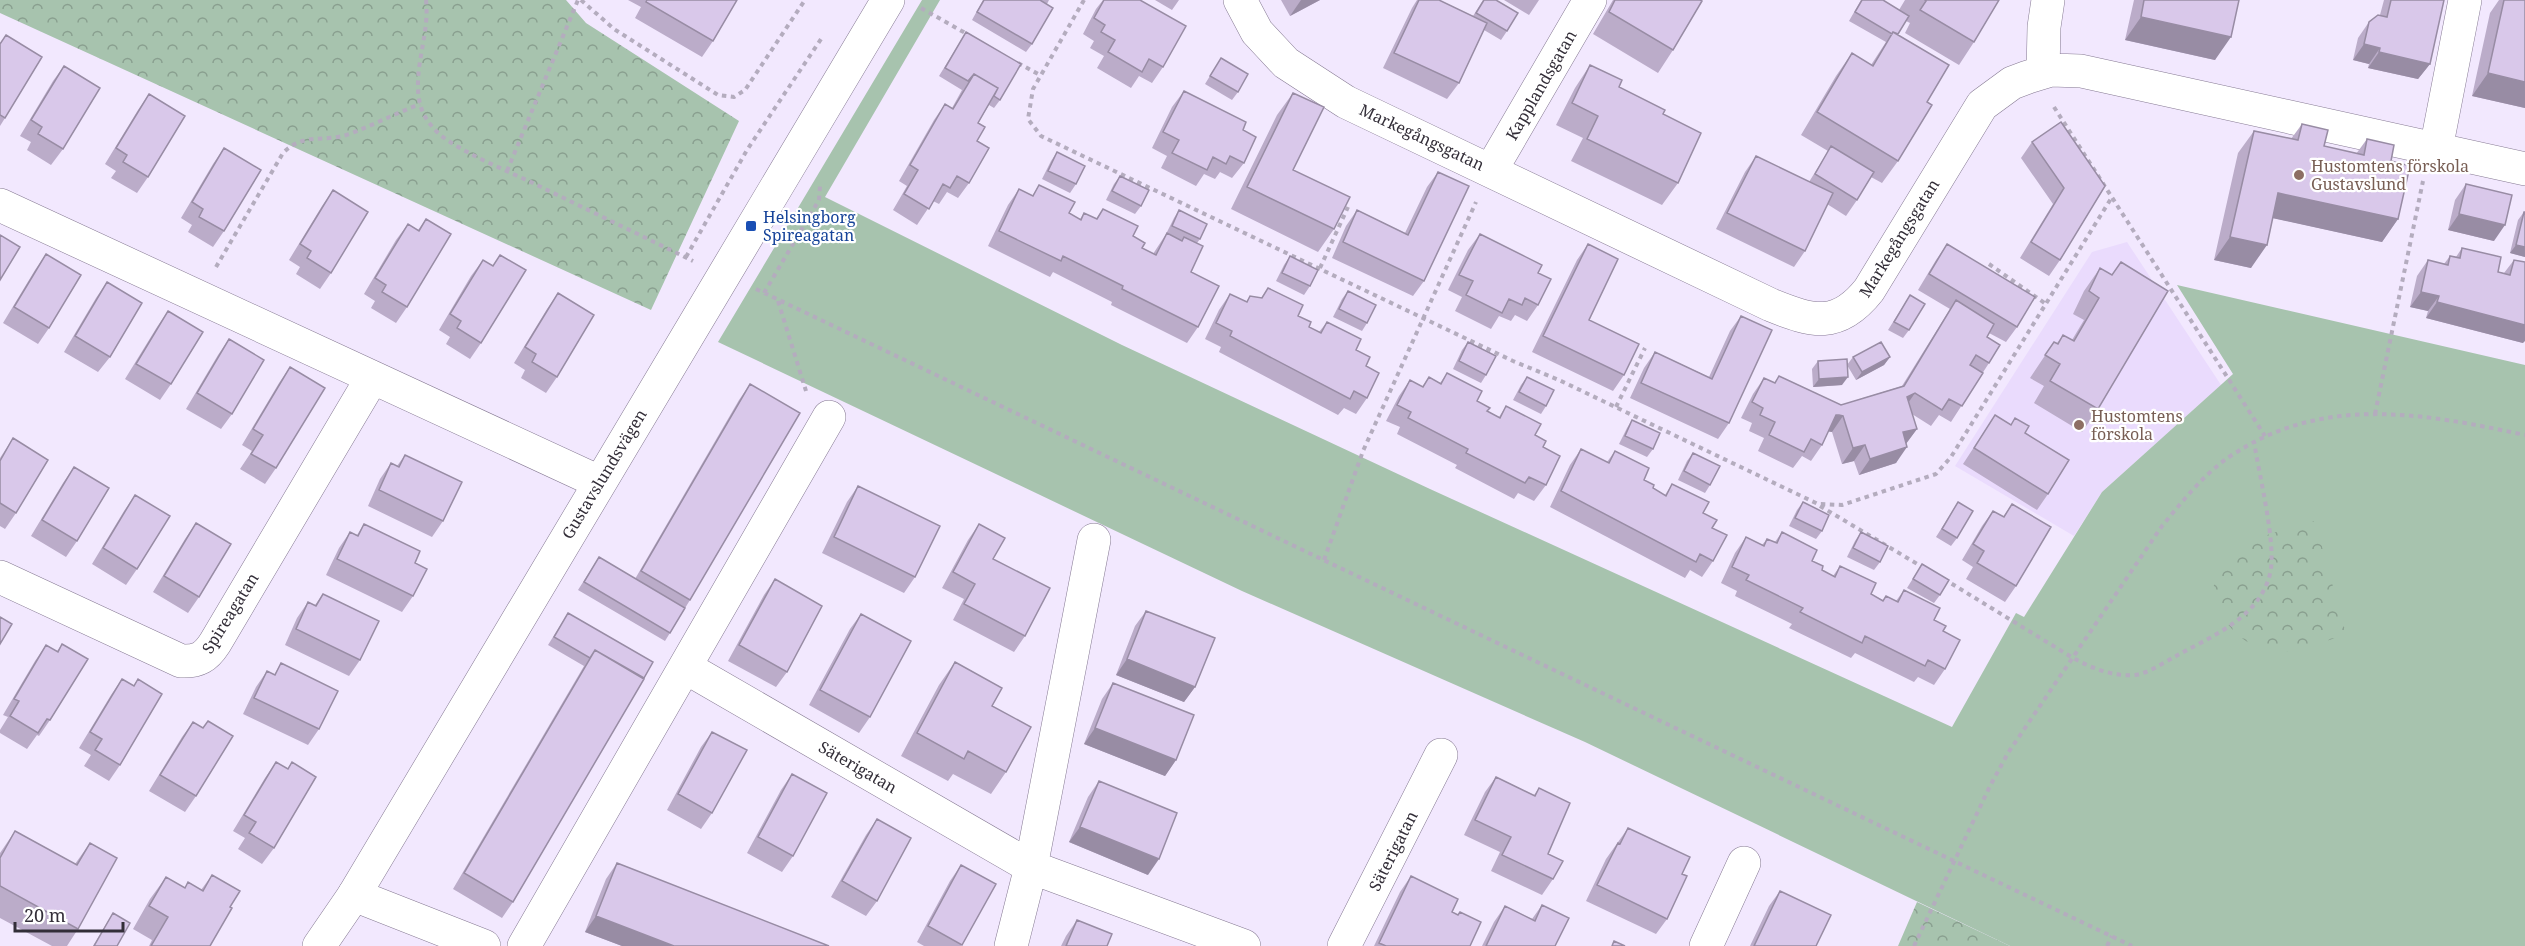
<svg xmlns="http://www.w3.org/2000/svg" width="2525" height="946" font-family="'Noto Serif',serif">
<defs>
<pattern id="park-crowns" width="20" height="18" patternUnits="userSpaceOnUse" patternTransform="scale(1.5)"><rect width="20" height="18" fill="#a7c3ae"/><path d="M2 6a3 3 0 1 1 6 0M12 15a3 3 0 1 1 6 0" fill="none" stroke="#899f8f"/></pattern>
</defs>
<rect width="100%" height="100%" fill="#f2e8fe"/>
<path fill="#eadbfd" d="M2127,242L2221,385L2102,492L2074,536L1955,466L2092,252Z"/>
<path fill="#a7c3ae" d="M922,0H940L825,197L1122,345L1430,489L1952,727L2016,613L2024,617L2102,492L2233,374L2177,285L2525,365V946H2010L1585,742L1242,591L718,342Z"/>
<path fill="url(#park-crowns)" d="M0,0H566L586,23L739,121L651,310L0,13Z
M2315,521L2346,634C2325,641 2301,652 2279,652C2239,652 2193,597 2224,562C2246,536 2285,530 2315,521Z
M1917,902L2010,946H1898Z"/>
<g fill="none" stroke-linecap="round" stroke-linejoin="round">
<g stroke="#867a93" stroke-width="34">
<path id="street" d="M1240,0L1257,32L1286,63L1346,102L1771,305C1813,322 1838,329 1869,290L1982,105L2012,83L2028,77L2051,70L2081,71L2525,169
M2043,72L2044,27L2048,0
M2436,149L2465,0
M1491,170L1590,0
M0,205L599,482
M0,577L181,661C198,662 206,657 215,643L372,378
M685,667L1031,867L1244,946
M354,895L484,946
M524,946L829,417
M1011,946L1031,867L1094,540
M1344,946L1441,755
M1706,946L1744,863"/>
</g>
<g stroke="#867a93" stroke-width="34">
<path id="secondary" d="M319,946L354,895L888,0"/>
</g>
<path stroke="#b4acbe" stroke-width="4" stroke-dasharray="4.5 4.5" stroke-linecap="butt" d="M426,0C430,35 412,70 420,104C424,119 434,131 447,140C473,157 505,170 533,183C586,209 640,235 693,261
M581,0L614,29L718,95L734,97L745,90L805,0
M1084,0L1033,89L1028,119L1041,136L1513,361L1559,380L1818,504L1842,505L1936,474L1951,457L2112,197
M921,8L967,34
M1018,63L1040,75
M2054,107L2265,436
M507,171L578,0
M686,257L747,150L821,39
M1989,264L2046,304
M216,267L283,153C305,131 324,144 352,133C375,124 397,113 420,104
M1320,268L1348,207
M756,289L2132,946
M764,293L819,200L820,186
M778,301L806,391
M1616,407L1645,348
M2375,414L2423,181
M1820,506L1924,568
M1324,560L1363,451L1476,202
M1944,579L2073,658C2092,668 2113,677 2135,675C2149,673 2163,663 2176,656C2212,636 2259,618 2270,574C2277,546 2259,474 2254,442
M1914,946L1990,786L2008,753L2162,526C2182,502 2203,475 2229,457C2322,394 2422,413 2525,435
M2107,946L2112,936"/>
<use href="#street" stroke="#fff" stroke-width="33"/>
<use href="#secondary" stroke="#fff" stroke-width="33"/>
</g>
<path fill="#bbacc9" d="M628,0H737L713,41L702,57L635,18L641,7Z
M983,0H1049L1047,4L1032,44L1026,52L972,20Z
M1103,0H1140L1163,67L1152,83L1139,76L1131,88L1097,68L1104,56L1090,48L1094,41L1083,34L1096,9Z
M1155,0H1179L1172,10Z
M1281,0H1320L1290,16Z
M1417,0H1439L1473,16L1483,0L1507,31L1501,40L1484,30L1459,83L1447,99L1383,68L1412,8Z
M1504,0H1539L1529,15Z
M1613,0H1700L1673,50L1658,73L1593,34Z
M1861,0H1883L1899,10L1905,0H1999L1974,42L1959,65L1905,33L1910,23L1906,21L1898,34L1927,102L1898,161L1882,183L1871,177L1857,200L1846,216L1827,204L1805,251L1794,267L1716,229L1745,172L1756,156L1809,182L1828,151L1801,135L1836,76L1852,53L1871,65L1886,42L1849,21Z
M2134,0H2239L2215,60L2125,40Z
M2384,0H2444L2430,64L2418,79L2368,68L2369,64L2353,60L2358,38L2369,22L2380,15Z
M2499,0H2525V108L2472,96L2490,13Z
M966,32L1000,100L994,108L989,105L978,123L977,141L969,183L958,198L947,192L939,204L933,201L917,225L893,210L907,186L899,181L934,120L945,104L952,108L962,90L939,76Z
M6,35L5,118L0,126V43Z
M1221,58L1238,92L1232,100L1205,84Z
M1590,65L1619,87L1678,183L1662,205L1571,161L1583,138L1556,125L1575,88Z
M64,66L63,149L51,165L27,150L31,142L20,136L53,81Z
M1184,91L1243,130L1244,163L1232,178L1220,172L1215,179L1204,174L1196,186L1161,168L1167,156L1152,148L1172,107Z
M1293,93V170L1334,229L1318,252L1231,209L1277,115Z
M149,94L148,177L137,193L111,178L116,171L105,164L138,110Z
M2302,124L2324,146L2356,154L2367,139L2391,161L2398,219L2382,242L2273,218L2251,268L2214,260L2238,153L2254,131L2291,139Z
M2032,142L2105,186L2060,260L2049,276L2020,258L2053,204L2021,158Z
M224,148V231L213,247L188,232L192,225L181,218L213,164Z
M1057,152L1076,184L1070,193L1042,179L1051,161Z
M1438,172L1424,281L1413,296L1332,258L1346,226L1357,210L1405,233L1427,187Z
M1120,176L1141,206L1135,214L1106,200L1114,184Z
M2466,184L2494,241L2448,230L2455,200Z
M1039,185L1069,213L1080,219L1084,213L1096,219L1103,209L1133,236L1142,248L1153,254L1166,234L1174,218L1179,210L1200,239L1197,243L1191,272L1198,327L1187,343L1111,305L1112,302L1053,272L1050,277L988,246L1008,205L1019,189L1032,196Z
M333,190L331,273L320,289L296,274L300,267L289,260L322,206Z
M2524,212H2525V257L2510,253L2518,220Z
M426,219L407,307L396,323L371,308L375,301L364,294L396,240L408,224L418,230Z
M1480,234L1538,273V305L1527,321L1515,315L1511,321L1499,316L1491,329L1455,311L1462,297L1448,290L1468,250Z
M1588,244L1589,320L1624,375L1613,391L1532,352L1577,260Z
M1947,244L2017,327L2006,342L1989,333L1987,337L1989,363L1951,422L1939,415L1931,426L1912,414L1917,429L1906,443L1896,463L1859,475L1854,461L1842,464L1832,432L1828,431L1822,445L1811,461L1802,456L1793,468L1758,451L1764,438L1749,431L1752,423L1741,418L1753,394L1764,378L1774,383L1779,376L1841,405L1902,386L1950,309L1918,290L1936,260Z
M2462,248L2498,272L2504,273L2514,260L2523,343L2426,318L2428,311L2410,307L2417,276L2428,260L2444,264L2450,256L2456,257Z
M46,254L49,328L38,344L3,323L35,270Z
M500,255L481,343L470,359L446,344L450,337L439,330L471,276L483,260L493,266Z
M1290,256L1310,286L1304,295L1276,281L1284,265Z
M2121,262L2098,409L2082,432L2034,403L2044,386L2030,378L2054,342L2057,343L2063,335L2072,340L2084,320L2073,314L2084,291L2100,268L2112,275Z
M107,282L110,357L98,372L64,352L96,298Z
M1268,288L1309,327L1319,332L1327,322L1356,350L1366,366L1367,398L1356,414L1344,408L1338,415L1219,352L1221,347L1205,339L1219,310L1230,294L1246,302L1250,296L1261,298Z
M1348,291L1367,323L1362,331L1333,317L1342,299Z
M558,293L557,377L546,393L521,378L525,370L514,363L547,309Z
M1910,295L1909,330L1903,338L1888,330Z
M168,311L171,384L160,400L125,379L157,327Z
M1741,316L1729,423L1718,439L1630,398L1644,368L1655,352L1709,377L1730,331Z
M229,339L232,414L221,429L186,409L218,355Z
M1468,342L1486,375L1481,383L1453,369L1462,350Z
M1853,357H1890L1884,365L1856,380L1847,365Z
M1818,361L1842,385L1813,387L1812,369Z
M290,367L276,468L265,484L240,469L252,451L242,445L279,383Z
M1447,373L1487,411L1499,417L1506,406L1535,435L1543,447L1546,485L1534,501L1518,493L1514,499L1455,468L1457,465L1397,434L1400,427L1386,421L1399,396L1410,380L1422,387L1429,377L1440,383Z
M1527,377L1546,406L1541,414L1513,400L1521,385Z
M750,384L690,600L665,641L578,590L599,557L635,579L739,400Z
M1995,415L2025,433L2048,494L2037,510L1963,464Z
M1632,420L1653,449L1647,457L1619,444L1627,428Z
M13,438L16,513L5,529L0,526V458Z
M1581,449L1607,462L1615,451L1653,488L1665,495L1672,484L1703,513L1712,528L1713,561L1702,577L1690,570L1685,578L1550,507L1570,465Z
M1693,453L1710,485L1705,493L1678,480L1687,461Z
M405,455L443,521L432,537L368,506L380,479L391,463L397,466Z
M74,467L77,541L66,557L31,536L63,483Z
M858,486L915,577L904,593L822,553L847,502Z
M135,495L137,569L126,585L92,564L124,511Z
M1803,502L1822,531L1816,539L1789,526L1797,510Z
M1958,502L1957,538L1951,546L1936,537Z
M2012,504L2016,586L2005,602L1966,579L1973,567L1962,560L1982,526L1993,511L2003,517Z
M196,523L199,597L188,613L153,592L185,539Z
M364,524L413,596L402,612L326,575L339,548L350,532L357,535Z
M979,524L1025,636L1014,652L953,620L964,599L942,588L968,540Z
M1782,532L1822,570L1833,576L1840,566L1871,594L1883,600L1896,601L1904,590L1934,620L1943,631L1945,669L1934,685L1918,677L1914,682L1855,653L1851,658L1789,628L1792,624L1735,596L1737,591L1721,583L1735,553L1746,537L1762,545L1767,539L1775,542Z
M1861,532L1880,562L1874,570L1847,557L1855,541Z
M1922,564L1940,595L1934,603L1907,588Z
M775,579L787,672L776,687L728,661L764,595Z
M323,594L360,660L349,676L285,645L297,618L308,602L315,605Z
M1146,611L1195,687L1184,702L1116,675L1135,626Z
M568,613L653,662L513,902L502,918L453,889L584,666L548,645Z
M861,614L870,717L859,733L809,705L850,629Z
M62,644L50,720L39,736L37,735L27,749L0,733V730L8,717L3,715L35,661L46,645L57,651Z
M955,662L1006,772L991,794L953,774L948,781L901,756L939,685Z
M281,663L319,729L308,745L243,714L256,687L267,671L274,675Z
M122,679L133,686L138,679L120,765L109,781L84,766L91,755L79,748L111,695Z
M1113,683L1176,760L1165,776L1084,744L1102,699Z
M208,721L196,796L185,812L149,791L182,737L193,722L203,728Z
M712,732V813L701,829L667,810L701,747Z
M276,762L287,769L292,762L274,848L262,864L238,849L245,838L233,831L265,778Z
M792,774L793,856L782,872L747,853L781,790Z
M1496,777L1534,795L1539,788L1548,854L1553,879L1542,895L1491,871L1500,852L1464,835L1485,792Z
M1099,781L1148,875L1069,842L1088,797Z
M877,819V901L866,916L831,897L866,835Z
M1628,828L1682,874L1667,919L1656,934L1586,901L1606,859Z
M15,831L75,864L90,843L78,929L67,946H52L0,918V853Z
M617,863L829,946H622L585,932L606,879Z
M961,865L996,884L961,946H924L917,942L950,881Z
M212,875L230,907L210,946H149L152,940L133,929L150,899L166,877L185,888L188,882L201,890Z
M1411,876L1452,912L1470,946H1374L1400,892Z
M1780,891L1816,946H1750L1769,906Z
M1542,905L1555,946H1482L1494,922L1505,906L1532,919Z
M113,913L117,946H93L108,921Z
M1077,920L1107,946H1061L1066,936Z"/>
<path fill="#988ca4" d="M1301,0H1320L1290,16Z
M2141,17L2231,37L2215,60L2125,40Z
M2364,44L2380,48L2369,64L2353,60Z
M2379,52L2430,64L2418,79L2368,68Z
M2488,73L2525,82V108L2472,96Z
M2278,193L2398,219L2382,242L2263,216Z
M2459,214L2505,225L2494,241L2448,230Z
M2230,237L2267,245L2251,268L2214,260Z
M2516,245L2525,247V257L2510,253Z
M2421,292L2439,296L2428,311L2410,307Z
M2437,302L2525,325V341L2523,343L2426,318Z
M1890,357L1884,365L1856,380L1862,372Z
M1848,377L1842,385L1813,387L1819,379Z
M1915,393L1904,409L1907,397Z
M1836,415L1843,416L1832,432L1825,431Z
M1917,429L1906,444L1903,432Z
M1865,445L1854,461L1842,464L1853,448Z
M1907,447L1896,463L1859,475L1870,459Z
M1127,659L1195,687L1184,702L1116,675Z
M1095,728L1176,760L1165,776L1084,744Z
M1080,827L1159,859L1148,875L1069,842Z
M596,916L674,946H622L585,932Z"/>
<path fill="#d9c8ea" stroke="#988ca4" stroke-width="1.5" d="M647,0H737L713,41L646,2Z
M984,0H1040L1053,8L1032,44L977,12Z
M1104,0H1140L1186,26L1163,67L1149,59L1142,72L1108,52L1115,40L1101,32L1105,25L1094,18Z
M1419,0H1439L1487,23L1459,83L1394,53Z
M1484,0H1496L1518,13L1507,31L1476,13Z
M1615,0H1700L1702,1L1673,50L1609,12Z
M1862,0H1883L1909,16L1898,34L1893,32L1892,34L1855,12Z
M1925,0H1999L1974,42L1920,10L1926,1Z
M2144,0H2239L2231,37L2141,17Z
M2391,0H2444L2430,64L2379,52L2380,48L2364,44L2369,22L2378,15L2387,17Z
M2504,0H2525V82L2488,73Z
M966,32L1021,64L1000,100L994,96L998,88L974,74L968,81L945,68Z
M1893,32L1949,65L1927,102L1932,105L1898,161L1817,112L1852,53L1873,66Z
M6,35L42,57L5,118L0,115V44Z
M1221,58L1248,74L1238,92L1210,76Z
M1590,65L1622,80L1619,87L1665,110L1663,114L1701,133L1678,183L1587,139L1598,116L1572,103Z
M64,66L100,88L63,149L38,134L42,127L31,120Z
M974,74L998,88L978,123L985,127L977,141L989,148L969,183L957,176L950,188L943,184L929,209L904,194L918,170L910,165L945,104L953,109Z
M1184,91L1246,122L1243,130L1256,137L1244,163L1230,156L1226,164L1213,157L1207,170L1172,153L1179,140L1163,132Z
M1293,93L1324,107L1293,170L1350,197L1334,229L1247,187Z
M149,94L185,116L148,177L123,162L127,155L116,148Z
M2061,122L2105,186L2060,260L2031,242L2064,188L2032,142Z
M2302,124L2328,130L2324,146L2364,155L2367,139L2394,145L2391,161L2410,166L2398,219L2278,193L2267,245L2230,237L2254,131L2298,140Z
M1831,146L1874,172L1857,200L1815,174Z
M224,148L261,170L224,231L199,217L203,209L192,202Z
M1057,152L1085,166L1076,184L1048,171Z
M1756,156L1833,193L1805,251L1727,213Z
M1438,172L1469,186L1424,281L1343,242L1357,210L1408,235Z
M1120,176L1149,190L1141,206L1112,191Z
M2466,184L2512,195L2505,225L2459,214Z
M1039,185L1075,202L1069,213L1081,220L1084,213L1097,219L1103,209L1138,226L1133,236L1145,243L1142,248L1156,255L1167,233L1182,241L1184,237L1203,246L1191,272L1219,286L1198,327L1122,289L1123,286L1063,256L1061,261L999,231L1019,189L1033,196Z
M333,190L368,212L331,273L307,258L311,251L300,244Z
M1179,210L1207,224L1200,239L1172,226Z
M2524,212H2525V247L2516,245Z
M426,219L451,234L407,307L382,292L386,285L375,278L408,224L419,231Z
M1480,234L1542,265L1538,273L1551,279L1538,305L1525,298L1522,305L1509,299L1502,313L1466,295L1473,281L1459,275Z
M0,235L20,247L0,280Z
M1588,244L1618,259L1589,320L1639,344L1624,375L1543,336Z
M1947,244L2035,297L2017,327L1929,274Z
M2462,248L2501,257L2498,272L2510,275L2514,260L2525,262V325L2437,302L2439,296L2421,292L2428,260L2448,265L2450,256L2460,258Z
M46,254L81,275L49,328L14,307Z
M500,255L526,270L481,343L457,328L461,321L450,314L483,260L493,266Z
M1290,256L1318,270L1310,286L1282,273Z
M2121,262L2168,291L2098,409L2050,381L2060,364L2045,355L2054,342L2058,344L2063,335L2074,341L2099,298L2089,291L2100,268L2112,275Z
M107,282L142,303L110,357L75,336Z
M1268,288L1303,305L1298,316L1311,322L1309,327L1321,333L1327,322L1361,339L1356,350L1370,357L1366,366L1379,373L1367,398L1354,391L1350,399L1230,336L1232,331L1216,323L1230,294L1247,302L1250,296L1262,298Z
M1348,291L1376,305L1367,323L1339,309Z
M558,293L594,315L557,377L532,362L536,354L525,347Z
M1910,295L1925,304L1909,330L1894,322Z
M1956,300L1994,324L1987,337L2000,345L1989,363L1976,355L1970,365L1983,373L1962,406L1949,399L1942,410L1915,393L1907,397L1917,429L1903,432L1907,447L1870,459L1865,445L1853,448L1843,416L1839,415H1836L1822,445L1811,439L1804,452L1769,435L1775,422L1760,415L1763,408L1752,402L1764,378L1775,383L1779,376L1841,405L1904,386Z
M168,311L203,332L171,384L136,364Z
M1741,316L1772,330L1729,423L1641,383L1655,352L1712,379Z
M229,339L264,360L232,414L197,393Z
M1468,342L1496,356L1486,375L1459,361Z
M1881,342L1890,357L1862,372L1853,357Z
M1847,359L1848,377L1819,379L1818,361Z
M290,367L325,388L276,468L251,454L263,435L253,429Z
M1447,373L1482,391L1477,401L1490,408L1487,411L1500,418L1506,406L1541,424L1535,435L1546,441L1543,447L1560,456L1546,485L1529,477L1525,483L1466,453L1468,449L1408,418L1411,412L1397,405L1410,380L1423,387L1429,377L1441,384Z
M1527,377L1554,390L1546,406L1519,392Z
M750,384L800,413L690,600L641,571Z
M1995,415L2011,425L2015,418L2029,426L2025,433L2069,460L2048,494L1974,448Z
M1632,420L1660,433L1653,449L1625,436Z
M13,438L48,460L16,513L0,503V461Z
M1581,449L1609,463L1615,451L1649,468L1644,480L1654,485L1653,488L1666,496L1672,484L1709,502L1703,513L1717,520L1712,528L1727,535L1713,561L1700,554L1696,562L1561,491Z
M1693,453L1720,466L1710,485L1684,471Z
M405,455L462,482L443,521L379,490L391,463L399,467Z
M74,467L109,488L77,541L42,520Z
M858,486L940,526L915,577L834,537Z
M135,495L170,516L137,569L103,548Z
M1803,502L1829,515L1822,531L1795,518Z
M1958,502L1973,511L1957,538L1942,529Z
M2012,504L2051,527L2016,586L1977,563L1984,551L1973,544L1993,511L2004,517Z
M196,523L231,544L199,597L164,576Z
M364,524L420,551L415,563L427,569L413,596L337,559L350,532L358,536Z
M979,524L1005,538L993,559L1050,588L1025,636L964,604L975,584L953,572Z
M1782,532L1817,550L1812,561L1823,566L1822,570L1835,577L1840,566L1876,583L1871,594L1883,601L1886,596L1898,602L1904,590L1940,608L1934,620L1946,626L1943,631L1960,640L1945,669L1928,660L1925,666L1865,636L1862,643L1800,612L1803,608L1746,580L1749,575L1732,567L1746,537L1764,546L1767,539L1777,543Z
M1861,532L1888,546L1880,562L1853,548Z
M599,557L685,608L670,633L584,582Z
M1922,564L1949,580L1940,595L1913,579Z
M775,579L822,606L787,672L739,645Z
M323,594L379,621L360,660L296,629L308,602L316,606Z
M1146,611L1215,638L1195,687L1127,659Z
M568,613L653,662L644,678L595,650L590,658L554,637Z
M861,614L911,641L870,717L820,690Z
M0,617L12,624L0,644Z
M62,644L88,659L50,720L47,719L38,733L10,716L19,701L14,699L46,645L58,652Z
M595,650L644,679L513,902L464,873Z
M955,662L1002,688L992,706L1031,727L1006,772L968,751L964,759L917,733Z
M281,663L338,691L319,729L254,698L267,671L275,675Z
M122,679L134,686L138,679L162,694L120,765L95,750L102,739L90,732Z
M1113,683L1194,715L1176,760L1095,728Z
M208,721L233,736L196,796L160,775L193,722L203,728Z
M712,732L747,750L712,813L678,794Z
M276,762L288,769L292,762L316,777L274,848L249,833L256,822L244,815Z
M792,774L827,793L793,856L758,837Z
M1496,777L1535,796L1539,788L1570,803L1548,854L1563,861L1553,879L1502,855L1511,837L1475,820Z
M1099,781L1177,813L1159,859L1080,827Z
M877,819L911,838L877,901L842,881Z
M1628,828L1690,857L1682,874L1687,876L1667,919L1597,885L1618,843L1620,844Z
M15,831L77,865L90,843L117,858L78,929L0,886V858Z
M617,863L829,946H674L596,916Z
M961,865L996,884L962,945L928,926Z
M212,875L240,891L230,907L232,908L210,946H151L168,917L149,906L166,877L185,888L188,882L203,891Z
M1411,876L1458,899L1452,912L1458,915L1460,912L1481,922L1470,946H1386L1379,943Z
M1780,891L1831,915L1816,946H1754Z
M1542,905L1569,918L1555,946H1486L1505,906L1535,921Z
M113,913L130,923L117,946H94Z
M1077,920L1112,934L1107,946H1066Z
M1614,941L1625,946H1612Z"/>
<g fill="#8d6e63" stroke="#fff" stroke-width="2">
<circle cx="2299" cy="175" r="6"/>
<circle cx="2079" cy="425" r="6"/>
</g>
<rect fill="#1a4fb4" stroke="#fff" stroke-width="2" x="745" y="220" width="12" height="12" rx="3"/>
<g text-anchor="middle" stroke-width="4.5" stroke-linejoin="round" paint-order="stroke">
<g font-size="16" fill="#332e38" stroke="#fff">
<text transform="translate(1541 85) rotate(-60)" y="6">Kapplandsgatan</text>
<text transform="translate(1422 137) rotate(25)" y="6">Markegångsgatan</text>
<text transform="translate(1899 238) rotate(-58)" y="6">Markegångsgatan</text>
<text transform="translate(604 474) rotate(-59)" y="6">Gustavslundsvägen</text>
<text transform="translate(230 613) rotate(-58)" y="6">Spireagatan</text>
<text transform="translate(858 767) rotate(30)" y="6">Säterigatan</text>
<text transform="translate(1393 851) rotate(-63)" y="6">Säterigatan</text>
</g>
<g font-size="16" fill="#785e54" stroke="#fff" text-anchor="start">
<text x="2311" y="172">Hustomtens förskola<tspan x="2311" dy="18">Gustavslund</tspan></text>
<text x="2091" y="422">Hustomtens<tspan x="2091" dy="18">förskola</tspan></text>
</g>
<g font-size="16" fill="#164399" stroke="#fff" text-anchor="start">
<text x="763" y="223">Helsingborg<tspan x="763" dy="18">Spireagatan</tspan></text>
</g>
</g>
<path d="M15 922v9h108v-9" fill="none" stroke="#332e38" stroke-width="3"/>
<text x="24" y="922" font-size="18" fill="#332e38" stroke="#ffffff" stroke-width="4.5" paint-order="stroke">20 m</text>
</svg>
